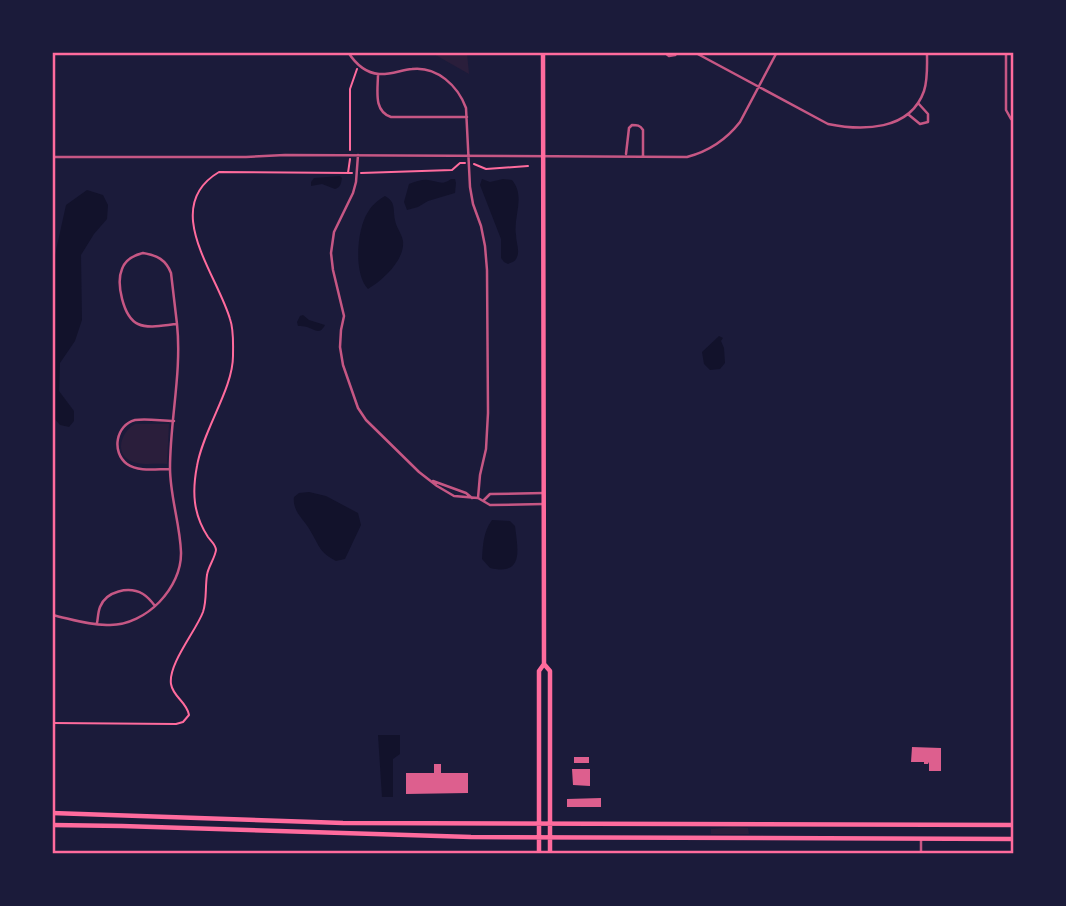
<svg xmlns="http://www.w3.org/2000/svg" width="1066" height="906" font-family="Lato,sans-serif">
<rect width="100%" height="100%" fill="#1b1b3a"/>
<path fill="#2a1e3b" d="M432,53H467L469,74Z
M135,424H169L167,464C158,463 146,465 137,463C114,459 118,434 135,424Z
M734,827L748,828L749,834H711V829Z"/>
<path fill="#12122b" d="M340,176L342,178C341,183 341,187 335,189L322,184L311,186V182L314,178Z
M451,179H455L456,183L455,193L428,201L418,207L407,210L404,202L409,184C415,182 421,179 428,180C438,181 442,186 451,179Z
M482,179L490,182L503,179L512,180C526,197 513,216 516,235C516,242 520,251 517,257C515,262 512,262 508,264L504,262L501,258V239L480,185Z
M87,190L103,195L108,205L107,219L94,234L81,255L82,320L75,341L60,363L59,391L74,411V421L69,427L60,425L53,417V264L66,205Z
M385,196C396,202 393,209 395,220C396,227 402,234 403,241C405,260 383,280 368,289C353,274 357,228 368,212C372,205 378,200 385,196Z
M303,315L309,320L325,325C320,335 315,330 307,327C304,326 301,326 298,326L297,322L300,316Z
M719,336L723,338L721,341L724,348L725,363L720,369L710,370L704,364L702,352Z
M309,492L326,496L358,513L361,525L345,559L336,561C319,552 320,547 311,532C305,520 292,512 294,497L299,493Z
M492,520L510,521L515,526C518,550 524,576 490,568L482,559C483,545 483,532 492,520Z
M378,735H400V754L393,759V797H382Z"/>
<path fill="#dd5f8e" d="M912,747L941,748V771H929V762L928,764H924V762H911Z
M574,757H589V763H574Z
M434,764H441V773H468V793L406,794V773H434Z
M572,769H590V786L573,785Z
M601,798V807H567V799Z"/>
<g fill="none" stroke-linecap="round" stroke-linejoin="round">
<path stroke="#ff6b9d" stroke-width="2" d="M350,150V89L357,69
M474,164L486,169L528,166
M348,173L350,159
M361,173L452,170L460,163H465
M52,723L176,724L183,722L189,715C187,702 173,697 171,684C168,664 196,631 203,612C207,600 205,588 207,575C208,567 215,558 216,550C216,545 211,541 208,537C193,514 192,492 197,466C203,430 233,389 233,356C233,344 234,330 230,319C217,274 160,207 219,172L352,173"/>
<path stroke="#c65784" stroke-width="2.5" d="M348,52C355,63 366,73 379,74C390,75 401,70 412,69C437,66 458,86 466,108L470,187L473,204L481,226L485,246L487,270L488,413L486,449L480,475L478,498
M664,52L669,56L675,55L678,52
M694,52L828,124C862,131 910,131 924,91C928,79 927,65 927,52
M1006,52V110L1011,119L1014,120
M378,74C378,90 373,111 391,117H467
M909,115L920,124L928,122V114L918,103
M626,154L629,128L632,125C637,125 640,125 643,130V156
M358,155L356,182L353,193L334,232L331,253L333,270L344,316L341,330L340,347L343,365L358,408L366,420L419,472L437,486L454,496L478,498L490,505L544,504
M52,157H246L285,155L687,157C710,151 726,140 740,122L777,52
M143,253C157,255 166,260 171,273L177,324C165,325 149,329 138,324C123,317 116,283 122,269C125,260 135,255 143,253Z
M169,469C156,469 138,472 127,464C111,452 116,425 135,420C147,418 162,421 174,421
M433,481L466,493L472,498
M484,500L490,494L544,493
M52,615C71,619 91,626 110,625C146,625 182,588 181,552C180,524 170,496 170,468C170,420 182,372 177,324
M97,623C98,618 98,612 100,607C106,591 129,586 143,594C148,597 152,602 155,606
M921,853V839"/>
<path stroke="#ff6b9d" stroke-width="4.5" d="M544,664L550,671V853
M52,813L343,823L1014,825
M52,825L122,826L471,837L1014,839
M539,853V671L544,664L543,52"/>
</g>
<rect width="1066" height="906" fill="none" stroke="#1b1b3a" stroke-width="108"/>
<rect x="54" y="54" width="958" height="798" fill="none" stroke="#ff6b9d" stroke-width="2.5"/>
</svg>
